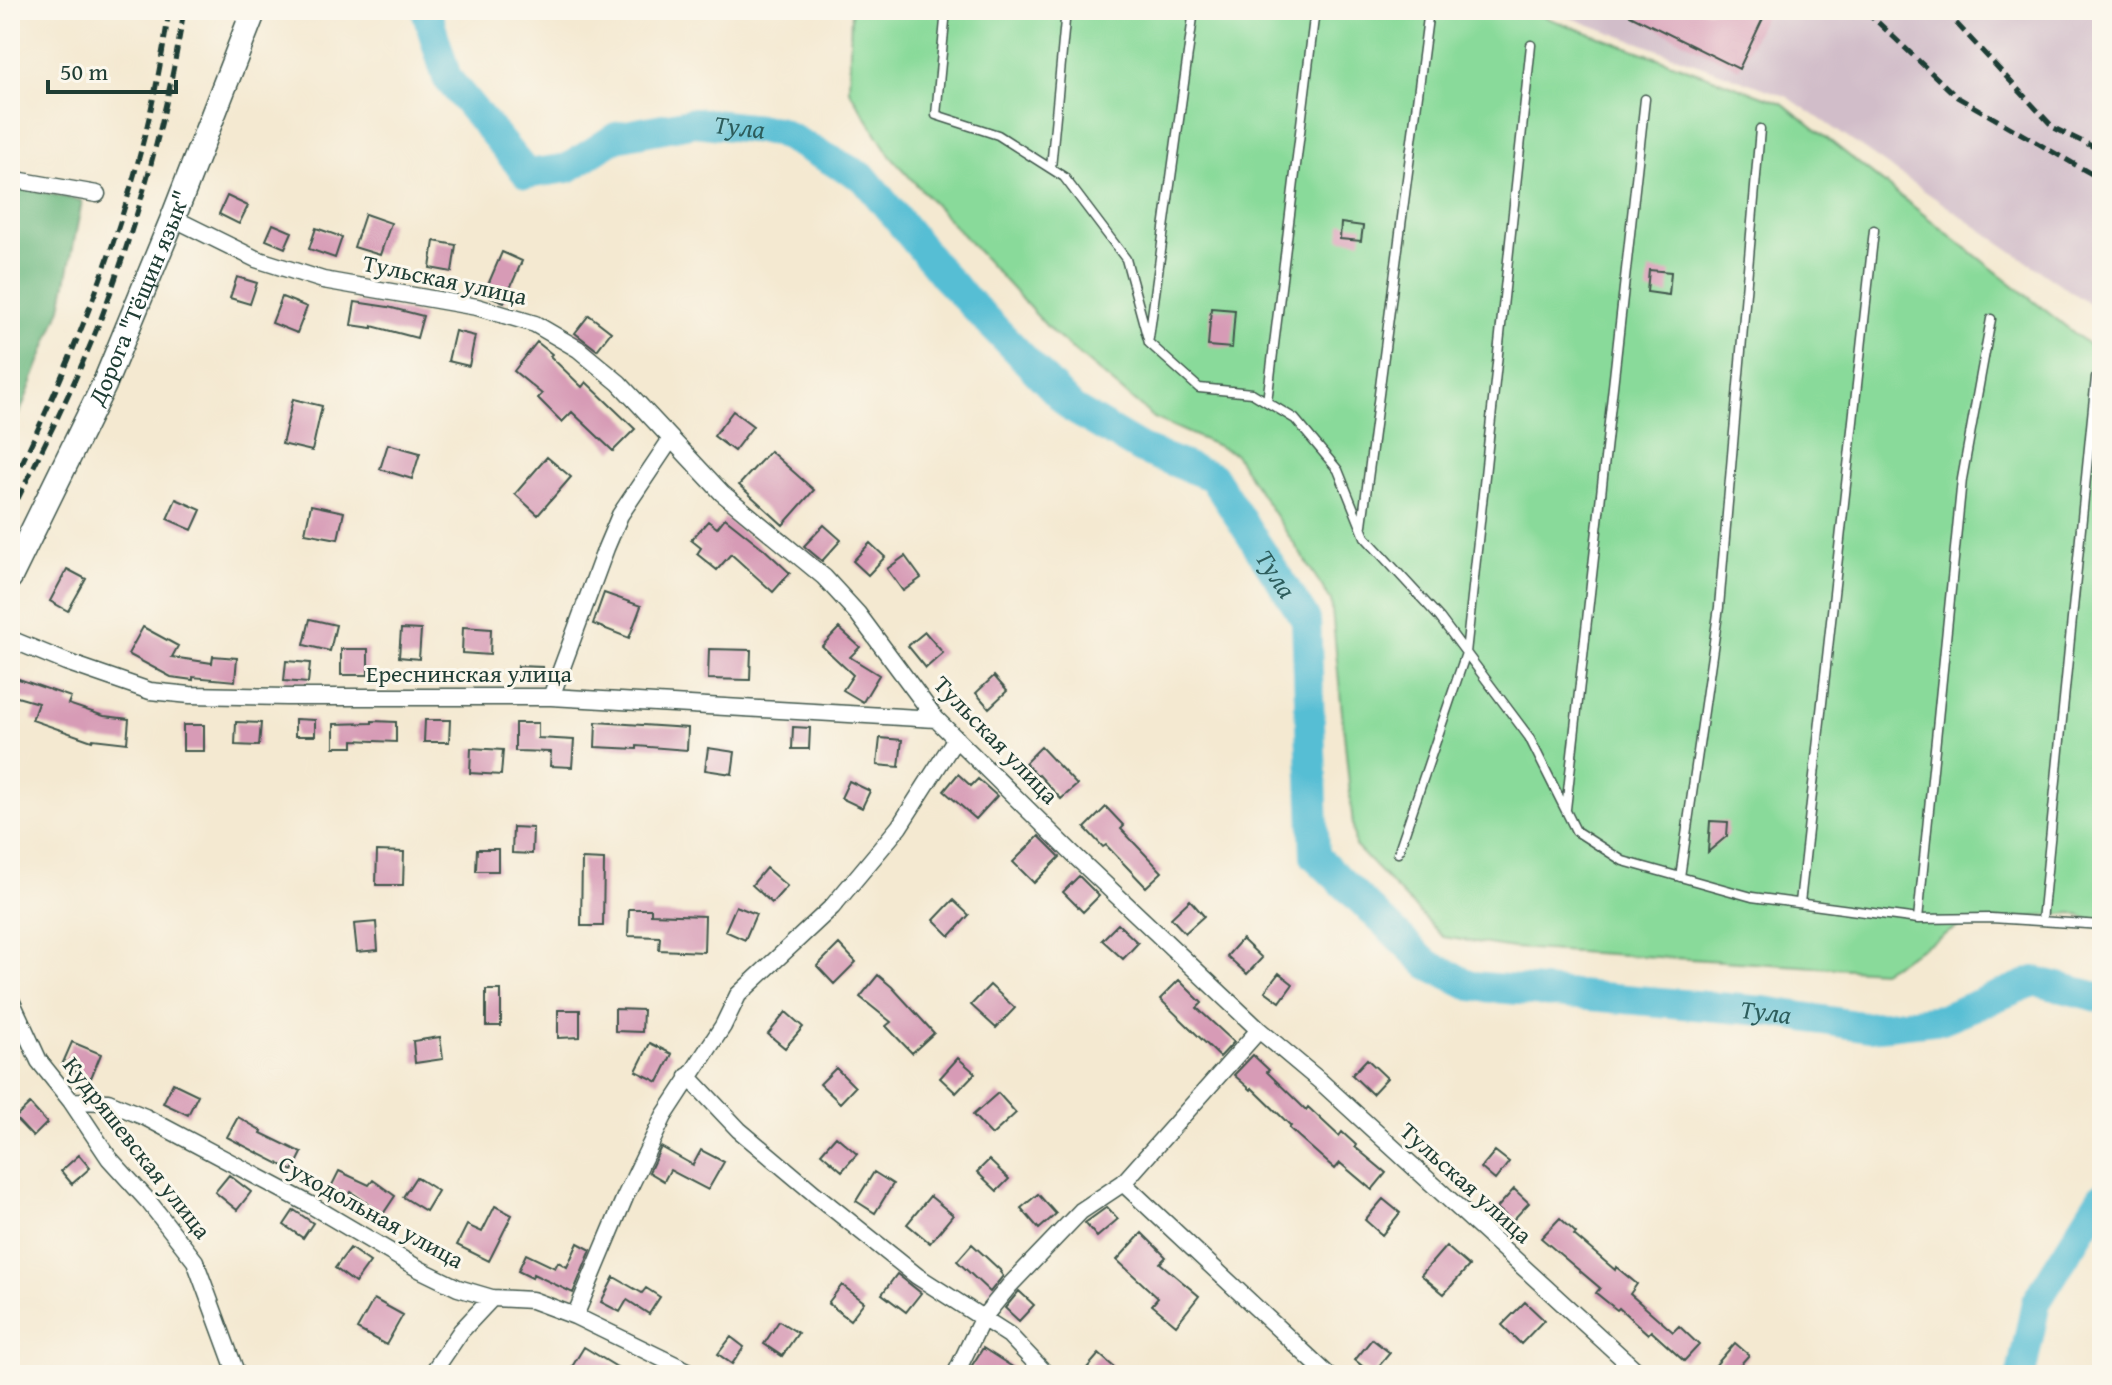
<svg xmlns="http://www.w3.org/2000/svg" width="2112" height="1385" font-family="'Gentium Book Plus',serif">
<rect width="100%" height="100%" fill="#fbf7ec"/>
<filter id="ink" filterUnits="userSpaceOnUse"><feTurbulence type="fractalNoise" baseFrequency=".0125" numOctaves="2"/><feDisplacementMap in="SourceGraphic" scale="16" xChannelSelector="R" yChannelSelector="G"/><feConvolveMatrix kernelMatrix="1 2 1 2 8 2 1 2 1" color-interpolation-filters="sRGB"/></filter>
<filter id="wash" filterUnits="userSpaceOnUse"><feTurbulence type="fractalNoise" baseFrequency=".006" numOctaves="4" result="noise"/><feDisplacementMap in="SourceGraphic" scale="32" xChannelSelector="R" yChannelSelector="G"/><feGaussianBlur stdDeviation="1.8" result="paint"/><feColorMatrix in="noise" values="0 0 0 0 0 0 0 0 0 0 0 0 0 0 0 0 0 1.4 0 .05"/><feComposite in="paint" operator="in"/></filter>
<g filter="url(#wash)">
<rect width="100%" height="100%" fill="#f4e9d1"/>
<path fill="#d1bdc9" d="M1549,10H2102V313L1788,97Z"/>
<path fill="#89da9a" stroke="#548c67" stroke-width="2" d="M851,10H1525L1782,103L2102,355V924L2073,913L1963,924L1882,971L1513,948L1443,937L1355,846L1331,600L1234,453L1154,418L1052,332L891,157L849,90Z"/>
<path fill="#6eba82" stroke="#467c5b" stroke-width="2" d="M10,185L82,201L61,308L21,410L10,427Z"/>
<g fill="none" stroke-linecap="round" stroke-linejoin="round">
<g stroke="#57bed4" stroke-width="30">
<path id="s1" d="M426,10L447,78L527,174L568,168L616,137L695,122L777,131L864,178L944,276L1073,409L1141,449L1213,477L1306,620L1315,856L1427,964L1472,986L1764,1011L1869,1027L1942,1019L2035,981L2102,998"/>
<path d="M2021,1375L2036,1302L2102,1196"/>
</g>
</g>
<g id="blocks">
<path fill="#d79bb6" d="M1620,10H1767L1739,69Z
M227,196L248,206L239,224L219,214Z
M365,214L391,223L380,255L354,247Z
M1341,223L1363,226L1361,241L1340,239Z
M273,224L292,232L285,248L266,240Z
M316,228L342,237L335,258L309,249Z
M434,241L456,245L452,272L430,268Z
M502,252L522,261L504,302L484,294Z
M1649,270L1671,272L1669,295L1647,292Z
M237,277L257,283L250,304L230,298Z
M282,297L307,307L297,333L272,323Z
M355,302L388,307L423,316L417,338L372,326V328L351,325Z
M1211,308L1235,310L1232,348L1208,346Z
M589,315L611,332L597,350L575,333Z
M455,331L475,336L469,366L448,361Z
M537,342L552,354L550,356L582,387L586,382L635,429L613,451L572,412L562,422L538,398L542,394L514,371Z
M293,399L322,406L312,451L282,444Z
M733,411L753,426L734,451L714,436Z
M388,444L420,453L412,479L380,469Z
M770,451L814,490L783,525L739,485Z
M547,457L571,477L538,515L515,494Z
M176,499L201,510L192,530L167,519Z
M311,505L344,512L338,539L305,533Z
M725,518L764,549L790,573L773,592L731,554L717,570L697,554L701,548L691,540L708,521L717,528Z
M824,525L841,540L822,561L804,546Z
M870,543L885,557L868,575L853,561Z
M905,556L921,578L903,591L887,569Z
M67,569L86,579L68,611L50,601Z
M604,593L641,606L629,638L593,624Z
M310,619L336,625L330,651L304,645Z
M143,627L178,646L172,657L212,663L213,656L237,658L235,681L193,677V680L171,677L128,654Z
M463,627L491,629L490,655L462,653Z
M839,628L860,647L850,657L879,675L863,702L843,690L853,675L822,646Z
M401,629L421,630L419,659L399,657Z
M925,632L943,653L926,668L908,646Z
M341,649H368V675H341Z
M709,649L751,650L750,680L708,679Z
M286,661L310,663L308,683L284,681Z
M518,666L543,667L542,682L517,680Z
M10,676L71,697L68,704L104,716L129,719L127,743L93,739L92,741L32,720L38,703L10,695Z
M994,676L1007,691L989,708L976,693Z
M295,719L315,720V736H295Z
M425,720H450L449,742H424Z
M372,721L396,722V742L353,740V747H334V724L372,723Z
M236,722L261,723L259,746L235,745Z
M596,722L688,728L687,750L637,746V749L595,747Z
M515,723H538V738L574,740L572,767L550,766L551,752L515,751Z
M183,725H204V751H183Z
M793,727L810,728L809,749H792Z
M880,738L902,740L899,767L877,765Z
M1041,747L1077,785L1061,799L1039,775L1037,776L1025,763Z
M471,748L503,750L501,775L470,773Z
M708,748L735,752L732,774L705,770Z
M958,774L971,786L978,779L997,796L976,819L944,791Z
M849,781L870,791L862,808L841,798Z
M1106,807L1124,826L1121,829L1162,872L1146,887L1106,845L1103,847L1085,828Z
M1710,821L1728,822L1727,836L1708,852Z
M513,827L533,828L532,854L512,853Z
M1039,836L1060,857L1034,883L1013,862Z
M477,849H498V871H476Z
M377,851L404,852L403,885H376Z
M582,859L604,860L603,926H581Z
M766,868L787,886L772,903L752,885Z
M1079,876L1099,896L1083,912L1063,892Z
M953,900L969,915L950,936L934,920Z
M1190,900L1204,916L1185,933L1171,918Z
M736,906L756,914L745,940L725,931Z
M629,909H651V914L705,916L704,952L659,950L660,937L628,936Z
M376,922L378,950L357,952L354,924Z
M1118,924L1138,943L1123,959L1102,940Z
M1242,939L1262,958L1247,974L1227,956Z
M839,944L856,962L834,984L817,966Z
M1279,973L1293,984L1280,1002L1265,991Z
M878,975L892,987L934,1033L912,1053L886,1026L891,1022L860,997Z
M1179,980L1202,1003L1197,1008L1234,1042L1220,1057L1160,999Z
M990,985L1015,1008L996,1028L971,1005Z
M486,990H501V1026H486Z
M615,1009L643,1010L642,1032L615,1031Z
M558,1010H580V1037L558,1038Z
M786,1012L803,1027L785,1048L768,1034Z
M440,1037L443,1059L415,1063L413,1041Z
M72,1042L101,1054L91,1078L62,1065Z
M650,1043L672,1054L658,1082L636,1071Z
M1253,1055L1269,1070L1267,1072L1306,1110L1308,1107L1339,1136L1342,1132L1356,1145L1355,1147L1386,1173L1372,1190L1340,1163L1335,1169L1289,1128L1291,1126L1252,1088L1251,1090L1234,1075Z
M958,1058L975,1073L956,1093L940,1078Z
M1367,1059L1387,1078L1372,1094L1352,1075Z
M836,1068L855,1087L840,1103L820,1084Z
M173,1083L198,1095L188,1115L163,1103Z
M998,1093L1016,1113L992,1135L973,1115Z
M30,1104L47,1123L33,1137L15,1118Z
M238,1117L262,1131L261,1133L302,1153L293,1171L227,1137Z
M836,1136L857,1154L842,1171L821,1153Z
M661,1147L693,1165L701,1150L724,1162L708,1190L670,1170L664,1181L649,1172Z
M1495,1151L1509,1162L1495,1180L1481,1168Z
M79,1155L90,1168L72,1184L61,1171Z
M989,1160L1009,1179L997,1191L977,1172Z
M339,1171L369,1185L373,1180L395,1196L383,1214L351,1192L347,1199L329,1191Z
M874,1172L893,1184L875,1213L856,1201Z
M229,1175L251,1192L237,1210L215,1192Z
M416,1177L438,1191L426,1211L403,1197Z
M1514,1189L1529,1203L1512,1221L1497,1208Z
M1038,1194L1056,1214L1039,1229L1021,1208Z
M930,1196L953,1215L930,1243L907,1224Z
M1383,1199L1400,1213L1382,1235L1365,1220Z
M495,1206L512,1215L489,1261L457,1245L467,1225L482,1232Z
M1107,1207L1118,1219L1097,1237L1085,1223Z
M294,1210L313,1223L303,1238L284,1225Z
M1560,1218L1576,1233L1574,1235L1615,1270L1616,1267L1637,1284L1630,1294L1673,1332L1679,1326L1699,1345L1684,1361L1651,1331L1648,1334L1619,1308L1617,1310L1596,1293L1600,1288L1541,1238Z
M1142,1233L1166,1257L1160,1263L1199,1296L1176,1325L1152,1305L1158,1298L1117,1260Z
M578,1243L591,1250L573,1293L533,1274L532,1278L518,1271L526,1254L555,1268L558,1262L567,1267Z
M972,1244L1001,1271L1000,1272L1003,1276L990,1292L957,1261Z
M1446,1246L1469,1266L1444,1294L1421,1275Z
M350,1248L370,1262L355,1283L335,1268Z
M897,1274L921,1293L906,1312L882,1294Z
M614,1277L642,1293L646,1288L660,1297L649,1314L627,1300L620,1312L601,1302Z
M842,1285L864,1302L850,1320L828,1303Z
M1019,1291L1034,1305L1019,1321L1005,1308Z
M374,1299L403,1315L386,1345L357,1329Z
M1525,1302L1544,1320L1521,1344L1502,1325Z
M779,1321L798,1333L782,1356L764,1344Z
M731,1337L744,1347L732,1364L718,1354Z
M1372,1339L1390,1353L1372,1374L1355,1360Z
M1735,1343L1749,1355L1731,1375H1707Z
M584,1347L630,1375H577L570,1370Z
M983,1348L1025,1375H983L971,1367Z
M1099,1354L1123,1375H1081Z"/>
</g>
</g>
<g filter="url(#ink)">
<use href="#blocks" fill-opacity="0" stroke="#3f574c" stroke-width="2"/>
<g fill="none" stroke-linecap="round" stroke-linejoin="round">
<g stroke="#3f574c" stroke-width="11">
<path id="lane" d="M946,10L936,115L998,135L1064,177L1126,259L1149,343L1199,388L1252,393L1295,419L1338,470L1365,537L1440,618L1529,737L1576,831L1623,861L1752,897L1918,919L1991,918L2102,925
M1051,168L1066,10
M1149,338L1194,10
M1267,402L1315,10
M1362,525L1429,10
M1566,809L1645,99
M1398,853L1466,653L1531,45
M1680,877L1719,607L1760,129
M1800,903L1874,230
M1918,919L1962,479L1991,319
M2042,921L2096,377"/>
</g>
<g stroke="#3f574c" stroke-width="19">
<path id="street" d="M10,177L22,181L97,194
M173,218L256,259L323,280L477,307L535,324L578,349L619,383L722,493L824,577L858,614L936,719L1075,856L1259,1030L1320,1081L1641,1375
M10,639L66,662L150,691L190,695L287,697H551L936,719
M551,697L606,548L620,515L671,439
M10,998L39,1061L71,1101L109,1158L149,1202L195,1261L237,1375
M688,1076L739,1130L815,1194L917,1276L1009,1335L1047,1375
M71,1101L108,1102L145,1117L309,1204L419,1269L458,1288L492,1298L532,1300L575,1316L696,1375
M1123,1183L1328,1375
M575,1316L625,1197L664,1116L723,1026L738,995L832,907L899,827L956,738
M431,1375L461,1331L492,1298
M955,1375L982,1319L1009,1286L1081,1211L1123,1183L1259,1030"/>
</g>
<g stroke="#3f574c" stroke-width="27">
<g id="primary">
<path id="s2" d="M10,577L104,385L173,218L254,10"/>
</g>
</g>
<use href="#lane" stroke="#fff" stroke-width="8"/>
<use href="#street" stroke="#fff" stroke-width="16"/>
<use href="#primary" stroke="#fff" stroke-width="24"/>
<path stroke="#1f3d34" stroke-width="5" stroke-dasharray="12 6" stroke-linecap="butt" d="M1865,10L1957,97L2102,180
M1944,10L2054,128L2102,151
M21,465C91,319 147,171 169,10
M10,515C41,451 74,387 100,321C138,221 167,117 184,10"/>
</g>
</g>
<g text-anchor="middle" stroke-width="6" stroke-linejoin="round" paint-order="stroke">
<g font-size="24" fill="#1f3d34" stroke="#fbf7ec">
<text transform="translate(445 280) rotate(12)" y="8">Тульская улица</text>
<text dy="8" stroke="none"><textPath href="#s2" startOffset="308">Дорога "Тёщин язык"</textPath></text>
<text x="469" y="682">Ереснинская улица</text>
<text transform="translate(996 740) rotate(46)" y="8">Тульская улица</text>
<text transform="translate(137 1148) rotate(52)" y="8">Кудряшевская улица</text>
<text transform="translate(1466 1183) rotate(42)" y="8">Тульская улица</text>
<text transform="translate(371 1212) rotate(29)" y="8">Суходольная улица</text>
</g>
<g font-size="26" font-style="italic" fill="#2d5d5c" stroke="#fbf7ec">
<text dy="9" stroke="none"><textPath href="#s1" startOffset="420">Тула</textPath></text>
<text dy="9" stroke="none"><textPath href="#s1" startOffset="1140">Тула</textPath></text>
<text dy="9" stroke="none"><textPath href="#s1" startOffset="1932">Тула</textPath></text>
</g>
</g>
<rect width="2112" height="1385" fill="none" stroke="#fbf7ec" stroke-width="40"/>
<path d="M48 80v12h128v-12" fill="none" stroke="#1f3d34" stroke-width="4"/>
<text x="60" y="80" font-size="24" fill="#1f3d34" stroke="#fbf7ec" stroke-width="6" paint-order="stroke">50 m</text>
</svg>
